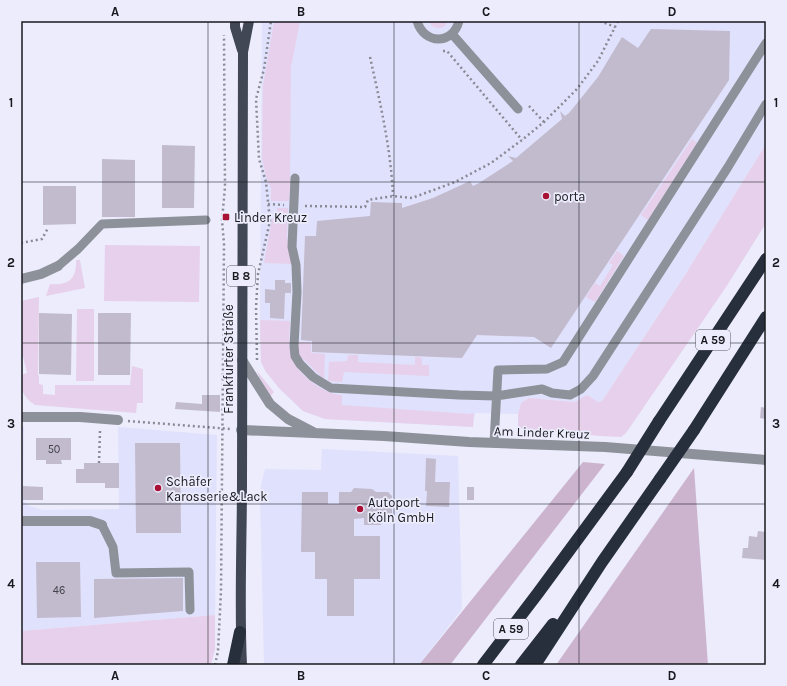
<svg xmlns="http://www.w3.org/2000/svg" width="787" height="686" font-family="Karla,sans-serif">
<rect width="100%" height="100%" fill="#ececfc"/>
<path fill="#e0e1fc" d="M262,21H766V144L685,275L602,401L598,402H575L529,398L521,403L518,414L475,413L473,427L325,419L303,411L280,389L266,372L261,362L260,320Z
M21,427H24L23,500L29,506L43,510L119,509L118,427L217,435L215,615L21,631Z
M322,449L458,456L462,609L419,665H264L260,492L262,480L265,469L321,470Z"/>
<path fill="#e7d0eb" d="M274,21H300L291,67L290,186L289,201H271V188L266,177L262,158L263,86Z
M429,21H448L445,26C438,30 432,28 429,21Z
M692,139L697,143L648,220L641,215Z
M766,144V223L726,287L626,433L621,437L600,436L518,428V414L521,403L529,398L575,402L587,395L598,402L602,401L685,275Z
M277,208H288L287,236L292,264L264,263L272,219L277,216Z
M105,245L200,246L199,302L104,301Z
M617,251L624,256L595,302L586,297L595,283L600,286L613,265L609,263Z
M76,260H80L85,288L46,296L50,284C68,286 77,279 76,260Z
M39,297L38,375L39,376V384L43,385V394L55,395V385H130L132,366L143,369V403H137L136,413L35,405C22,396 21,390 21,375L27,373L21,348V301Z
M77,309H94V381H76Z
M260,320L290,321C290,330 288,342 290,352C293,371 323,395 342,395V405L469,414L474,413L473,427L325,419L303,411L280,389L266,372L261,362Z
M298,342H311V353L325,354L324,379L299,355Z
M348,355H358V362L415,365V357L422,358V365H429V376L344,372L342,382L328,381L329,362L347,361Z
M257,371L274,392L270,397L259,377Z
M215,615V649L211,665H21V631Z"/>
<path fill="#ccb4cf" d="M583,462L605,464L450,665H419Z
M694,468L708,665H556Z"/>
<path fill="#c2bbce" d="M651,29L730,31L729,80L551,348L534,337L477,335L462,358L312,352V341L301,340L305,236H316L317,221L370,216L371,202L402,203V208L433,198L470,181L473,186L479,183L513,161L508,156L516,158L562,119L560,111L565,116L569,113L598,77L622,37L638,48Z
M162,145L195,146L194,208H162Z
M102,159L135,160V217H102Z
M43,186H76V224L43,225Z
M275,280H285V283H291V293H285L284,319L270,318V303H265V289L275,290Z
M39,313L72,314L71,375L39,374Z
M98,313H131L130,375H98Z
M202,395H220V412L175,409L176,402L202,404Z
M761,407L766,408V419L760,418Z
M36,438H71V460H61L62,464H46V460H36Z
M135,443H180L181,533H136Z
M426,458L436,459L435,482H450L449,507L426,506L427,491H425Z
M84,463H119V488H105V483H76V469H84Z
M23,486L43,487V500H23Z
M467,487H474V500H467Z
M354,488L372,489L376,492H388L392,496V514L388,518L381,519V525H364V518L354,519V536H380V579H354V616H327V579H315V552H301L302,492H328V504H339V492H351Z
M758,531L765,532L766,560L742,558L743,548H748L749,536L757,537Z
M36,562H80L81,617L37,618Z
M183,578V611L94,618V579Z"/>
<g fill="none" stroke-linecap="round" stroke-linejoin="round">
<path stroke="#8a8a96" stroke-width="2.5" stroke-dasharray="2 3" stroke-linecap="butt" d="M600,21L615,27
M443,51H447L522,140
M370,57C380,102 391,149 393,196
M529,106L544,122
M268,204L284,205
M305,206L365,207L368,200L393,196L412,198L455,182L491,163L522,140L544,122L577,89L598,61L618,21
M21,243L42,239L48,228
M257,360L256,307L258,274L270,221L266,182L259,159L256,99L264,69L271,21
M128,421L231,429
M99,463L100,431
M215,665L218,651L221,591L224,244L222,220L225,187L224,35"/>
<path stroke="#8d9199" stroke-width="9" d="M417,21C424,45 453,45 459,21
M452,34L518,109
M295,178L292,247L296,265L297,292L294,346L295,356L300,364L313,377L321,382L331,388L459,395L496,396L542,389L552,393L570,395L581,389L593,376L728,167L766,104
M58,266L78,249L102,224L206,220
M494,443L498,370L547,369L563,362L766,43
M102,525L113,547L116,573L189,572L190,610"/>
<path stroke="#8d9199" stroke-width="10" d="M21,279L41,274L58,266
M242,360L270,404L288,419L313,432
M21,417H80L118,420
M241,430L384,436L469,442L605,447L766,460
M21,521H90L102,525"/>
<path stroke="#414754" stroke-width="10" d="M235,21V27L242,50
M242,665C239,604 242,542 242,480C241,338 242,195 243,52L249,21"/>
<path stroke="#272e3c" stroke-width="12" d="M659,421L766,259
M694,430L766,317
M233,665L240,632
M483,665L538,593L627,472
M521,665L553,624
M535,665L602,562L660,479"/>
<path stroke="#272e3c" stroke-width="12" d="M627,472L659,421
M660,479L694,430"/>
</g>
<path fill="none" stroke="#18191f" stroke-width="1" stroke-opacity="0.55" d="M208,21V665M394,21V665M579,21V665M21,182H766M21,343H766M21,504H766"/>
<g fill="#a81034" stroke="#ececfc" stroke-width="1.5">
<circle cx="546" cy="196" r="4"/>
<rect x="222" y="213" width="8" height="8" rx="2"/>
<circle cx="158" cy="488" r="4"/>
<circle cx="360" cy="509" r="4"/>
</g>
<g text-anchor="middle" stroke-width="3.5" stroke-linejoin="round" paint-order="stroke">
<g font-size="11" fill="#42424b">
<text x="54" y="453">50</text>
<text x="59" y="594">46</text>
</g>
<g fill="#ececfc" stroke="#585861" stroke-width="1">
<rect x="227" y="266" width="28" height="20" rx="3"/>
<rect x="696" y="330" width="34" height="20" rx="3"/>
<rect x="494" y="619" width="34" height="20" rx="3"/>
</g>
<g font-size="12" font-weight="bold" fill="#18191f">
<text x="241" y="280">B 8</text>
<text x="713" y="344">A 59</text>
<text x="511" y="633">A 59</text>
</g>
<g font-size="13" fill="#18191f" stroke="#ececfc" text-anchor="start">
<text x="554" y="201">porta</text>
<text x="234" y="222">Linder Kreuz</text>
<text x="166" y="486">Schäfer<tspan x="166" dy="15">Karosserie&amp;Lack</tspan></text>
<text x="368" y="507">Autoport<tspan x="368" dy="15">Köln GmbH</tspan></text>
</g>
<g font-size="13" fill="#18191f" stroke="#ececfc">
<text transform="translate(228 359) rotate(-90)" y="5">Frankfurter Straße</text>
<text transform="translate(542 432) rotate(2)" y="5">Am Linder Kreuz</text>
</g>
</g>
<rect width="787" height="686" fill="none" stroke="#ececfc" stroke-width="44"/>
<rect x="22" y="22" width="743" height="642" fill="none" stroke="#18191f" stroke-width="1.5"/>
<g font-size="13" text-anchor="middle" font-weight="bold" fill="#18191f">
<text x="115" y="16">A</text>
<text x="301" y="16">B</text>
<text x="486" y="16">C</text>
<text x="672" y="16">D</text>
<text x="11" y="107">1</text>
<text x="776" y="107">1</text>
<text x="11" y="267">2</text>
<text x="776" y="267">2</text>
<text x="11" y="428">3</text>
<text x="776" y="428">3</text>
<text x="11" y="588">4</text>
<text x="776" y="588">4</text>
<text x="115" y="680">A</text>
<text x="301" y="680">B</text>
<text x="486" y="680">C</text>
<text x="672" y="680">D</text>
</g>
</svg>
